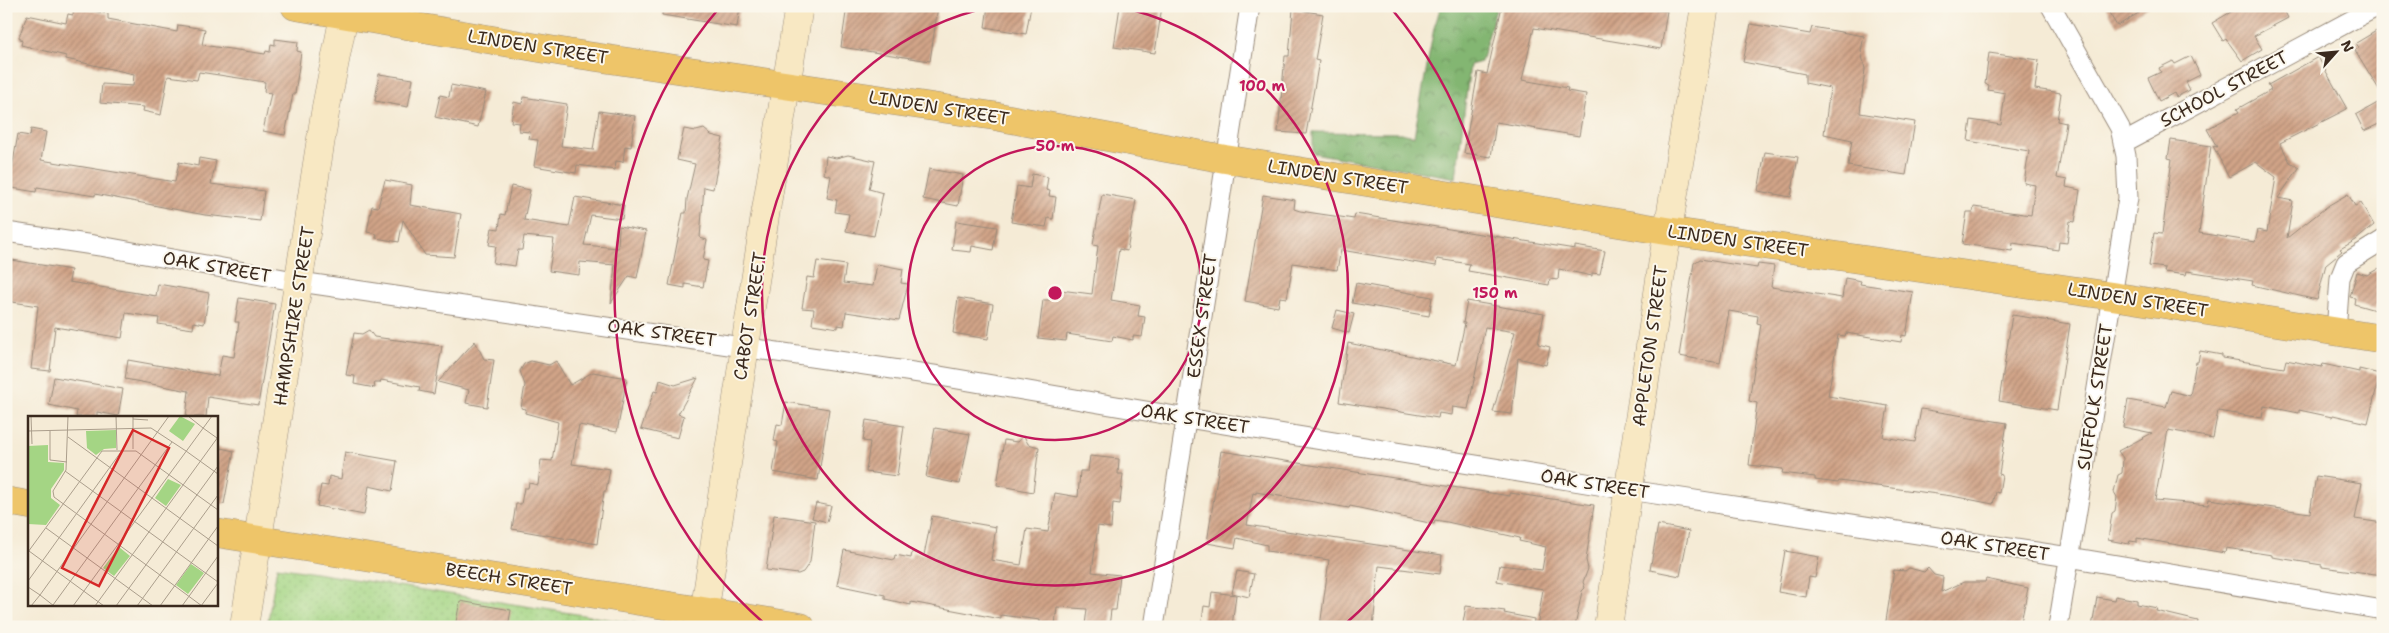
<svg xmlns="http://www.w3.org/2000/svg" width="2389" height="633" font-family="'Shantell Sans',sans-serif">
<defs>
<pattern id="forest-crowns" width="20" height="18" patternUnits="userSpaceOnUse" patternTransform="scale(1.25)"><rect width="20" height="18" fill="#83b672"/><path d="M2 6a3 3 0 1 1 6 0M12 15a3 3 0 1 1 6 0" fill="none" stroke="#6c945d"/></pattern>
<pattern id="park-dots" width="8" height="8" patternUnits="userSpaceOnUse" patternTransform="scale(1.25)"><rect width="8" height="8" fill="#a4d584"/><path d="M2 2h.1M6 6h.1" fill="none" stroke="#8eb772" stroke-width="1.8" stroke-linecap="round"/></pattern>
<pattern id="building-hatch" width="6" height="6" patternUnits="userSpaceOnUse" patternTransform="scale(1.25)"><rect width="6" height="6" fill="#d1a488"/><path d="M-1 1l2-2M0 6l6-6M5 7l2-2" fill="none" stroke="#ab866f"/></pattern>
</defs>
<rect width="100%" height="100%" fill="#fbf7ec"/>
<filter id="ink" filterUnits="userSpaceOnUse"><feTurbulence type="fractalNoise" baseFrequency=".02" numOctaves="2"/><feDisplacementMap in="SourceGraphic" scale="10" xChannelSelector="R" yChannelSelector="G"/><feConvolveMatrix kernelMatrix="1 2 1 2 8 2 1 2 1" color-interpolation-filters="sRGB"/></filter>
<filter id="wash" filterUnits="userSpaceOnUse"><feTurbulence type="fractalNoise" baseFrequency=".0096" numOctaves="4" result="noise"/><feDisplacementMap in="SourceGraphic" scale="20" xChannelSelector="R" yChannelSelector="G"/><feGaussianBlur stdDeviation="1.12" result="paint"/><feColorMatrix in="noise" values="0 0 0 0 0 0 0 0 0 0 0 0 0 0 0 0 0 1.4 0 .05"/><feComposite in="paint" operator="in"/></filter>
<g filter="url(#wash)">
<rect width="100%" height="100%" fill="#f5ebd6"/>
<path fill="url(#forest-crowns)" stroke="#5f7048" d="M1441,6H1497L1481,62L1470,65L1456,178L1313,153V132L1401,133L1414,136L1434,28Z"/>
<path fill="url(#park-dots)" stroke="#708051" d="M277,567L659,627H267Z"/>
<g id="blocks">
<path fill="url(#building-hatch)" d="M663,6H740L737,27L662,15Z
M847,6L892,11L893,6H938L930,61L841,47Z
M988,6H1031L1026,34L985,27Z
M1120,6H1162L1155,53L1114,47Z
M1502,6H1656L1655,10L1667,11L1661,49L1534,28L1522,80L1568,88L1567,91L1586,94L1579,136L1496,122L1491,157L1464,153L1478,72L1487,74Z
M2105,6H2150L2117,26Z
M2241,6H2282L2288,18L2254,36L2262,49L2242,61L2226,39L2223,41L2212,23Z
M74,7L108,14V19L177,32L178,25L205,29L202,45L265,54L266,51L270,52L271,44L275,45V39L298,42L297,51L301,52L295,94H293L285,135L263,131L271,93L264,92L265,82L199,72L197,80L168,76L161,115L143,111L144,107L100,103L102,84L133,86L134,74L66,59V56L21,45L22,41L19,37L27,15L66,23L68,14L73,15Z
M1293,9L1323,14L1315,60L1319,61L1306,134L1278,132L1285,56H1289Z
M1751,24L1810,34L1812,27L1864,36L1861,51L1865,69L1860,113L1915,122L1906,175L1848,166L1852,140L1824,134L1830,88L1805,83V74L1743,62Z
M2383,27V96L2355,50L2359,48L2356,43Z
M1989,53L2039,60L2035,89L2061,93L2057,121L2066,123L2057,178L2067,180L2066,187L2080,190L2075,222L2070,221L2067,243L2059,242L2058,250L2013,243L2012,251L1962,244L1967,212H1973L1974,207L2031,215L2035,185L2024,183L2029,151L1968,141L1971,120L2001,125L2005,93L1988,90L1989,85L1985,84Z
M2191,56L2200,75L2186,82L2190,90L2176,97L2174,93L2159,101L2148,78L2161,72L2159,68L2173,61L2175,64Z
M2318,57L2347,109L2280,143L2290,162L2299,168L2278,198L2293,201L2287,238L2329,205L2348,194L2355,206L2361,203L2374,225L2356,240L2340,249L2342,251L2326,264L2317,300L2252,285L2253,281L2187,271L2186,275L2164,272L2165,268L2149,266L2154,233L2162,234L2172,159L2168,158L2171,140L2211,146L2199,233L2255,242L2258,230L2267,232L2276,177L2256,162L2229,177L2213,146L2217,147L2207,129L2239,112L2237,109L2271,90L2268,85Z
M379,74L413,79L408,107L375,101Z
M451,85L486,92L478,127L435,117L440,95L449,97Z
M523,97L567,104L561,146L593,150L599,111L635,116L631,147L625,146L623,162L616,161L615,170L577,165L576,173L534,166L538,140L529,139L530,132L519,131L520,123L511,122L514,102L522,104Z
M2383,100V122L2364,131L2356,115Z
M31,129L46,132L41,160L175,182L179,162L198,166L199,158L216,161L211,184L264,191L260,221L205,215L95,194V196L37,187L36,192L6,187V167L12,168L18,134L30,136Z
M684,129L696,131L704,129L711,135L723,138L713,189L704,187L700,238L707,240L703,260L708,261L703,287L685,284V288L669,285L683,213H686L687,199L695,164L677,160Z
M1765,152L1798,157L1791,197L1758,191Z
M848,155L875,161L869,189L883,193L874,236L846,231L849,214L835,212L837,200L827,198L831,176L824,174L826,156L836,158Z
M929,169L963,175L958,206L923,199Z
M1032,174L1048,177L1046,190L1050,191L1049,196L1056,197L1053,219L1048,218L1046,227L1011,222L1017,186L1030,188Z
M385,180L412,185L410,205L461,214L454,257L425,255L403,220L399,242L376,238L377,234L367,232L372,206L378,207Z
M511,186L530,190L524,220L569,227L575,197L624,205L622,219L591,215L584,245L618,248L619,226L646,231L637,278L629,276L611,303L615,265L580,262L579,275L549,271L554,239L524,236L522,250H518L515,266L493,263L496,246L489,245L492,228L499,229L501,214L505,215Z
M1102,194L1136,200L1127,251L1119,249L1111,300L1140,305L1138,316L1145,317L1142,337L1133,336V340L1113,336L1112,341L1067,334L1066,341L1038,338L1043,300H1050L1052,289L1092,294L1098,246L1093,245Z
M1263,195L1295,200L1294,209L1300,211L1354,219L1355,214L1575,249V246L1605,251L1600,274L1592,273V276L1559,269L1558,280L1550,279L1549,285L1468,271L1470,264L1437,259L1436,266L1341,250L1337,270L1293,263L1287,298L1280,297L1278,307L1245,301Z
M956,221L997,227L993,250L972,246L971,252L952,250Z
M6,259L71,270L69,282L156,296L158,284L209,293L204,324L194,322L193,329L158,324L159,318L126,313L122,338L55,327L50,371L31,369L38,306L6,301Z
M1700,259L1757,268L1758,264L1774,266L1771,287L1842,298L1845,278L1861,281L1860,284L1913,292L1906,336L1902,335L1901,342L1846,333L1845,336L1838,335L1828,396L1888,406L1883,437L1915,442L1921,409L2007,423L1999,474L2002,475L1999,493L1996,492L1993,504L1952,496L1839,481L1838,483L1815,480V477L1782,473L1783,469L1749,465L1757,403L1749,401L1761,324L1757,323L1758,316L1729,311L1720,363L1679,356L1694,263Z
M817,261L846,265L843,283L873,286L877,264L903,269L901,283L908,284L899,320L846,312L844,326L838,325V328L812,324L814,309L802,308L807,277L814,278Z
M2383,266V280L2375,310L2354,304L2355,298L2350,297L2357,272L2367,275Z
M1356,283L1432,297L1429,316L1352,303Z
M239,298L275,304L258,405L208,397L206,417H186L189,391L125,379L128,360L218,376L222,355L234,357L239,322H235Z
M958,298L993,304L988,339L953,333Z
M1467,301L1544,314L1538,344L1550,347L1546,365L1518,358L1512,414L1493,412L1515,332L1485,327L1468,409L1452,407L1451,415L1439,413L1438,418L1339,402L1348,343L1456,365L1465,323H1463Z
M1337,310L1354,314L1349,333L1332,328Z
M2012,315L2070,324L2057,410L1999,401Z
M369,330L374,337L442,346L434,394L419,391L420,387L381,380L380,383H374L375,388L354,384L355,376L346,375L354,333L362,334Z
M475,341L484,359L494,360L487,407L466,403L469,390L438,382Z
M2200,351L2222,355V358L2284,368L2286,360L2322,367L2323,364L2359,372V369L2380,374L2368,423L2333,415L2332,417L2299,410V413L2264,406L2262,418L2218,411L2213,438L2168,430L2155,500L2208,505L2209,499L2310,513L2316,476L2362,483L2355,519L2383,523V575L2322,567V565L2272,557V555L2226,548L2225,553L2137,538V542L2130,541L2129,544L2108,540L2112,513L2115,511L2117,497L2114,492L2118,475L2122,473L2123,458L2118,451L2152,433L2123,427L2128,400L2166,407L2171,391L2190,396L2196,362H2198Z
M531,361L549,365L556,361L570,385L593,372L627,378L617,432L579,425L572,464L610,469L606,491H604L597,544L512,529L516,504H521L524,488H528L529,483L538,485L541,460L552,461L558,422L525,413L526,409L521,408L525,385L520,371L524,364Z
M54,377L123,389L118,416L97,412V417H76L77,411L49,405Z
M698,378L678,414L684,416L678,438L641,429L654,391L657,392L660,380L675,385Z
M786,402L829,409L818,480L773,472L778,442L774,441L777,424L782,425Z
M866,420L904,426L897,476L866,472L870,442L863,441Z
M935,428L970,434L960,484L926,477Z
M1024,436L1028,444L1039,447L1033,492L997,485L1004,440L1017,442Z
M216,447L234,451L224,504L216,503Z
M1221,451L1510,496V493L1594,505L1586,560L1588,569L1583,582L1585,588L1582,591L1575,627H1537L1543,589L1497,581L1500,565L1542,570L1546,547L1519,541L1520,538L1447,522L1435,520L1434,524L1350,506L1349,508L1256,492V494L1253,493L1247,525L1442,555L1440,574L1379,566L1373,627H1320L1329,560L1267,551V545L1237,538L1235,548L1207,543Z
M345,452L397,461L392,491L369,486L364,515L317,506L321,485L328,486L329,476L341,479Z
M1090,456L1119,459L1118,474H1123L1120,504L1113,503L1111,528L1098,526L1092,572L1120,575L1116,610H1111L1109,627L1085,625L1087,609L1057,607L1055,625L1040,623V620L1001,615V619L911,602V605L885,599V595L837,585L844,550L894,560L895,555L911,558L912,552L924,555L932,516L996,527L991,560L1021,565L1027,529L1048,532L1055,493L1078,497L1080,471H1088Z
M816,503L831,506L827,522L812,518Z
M774,515L815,521L810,562L803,572L798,574L766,570Z
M1658,525L1689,531L1680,576L1650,570Z
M1785,551L1819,557L1815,578L1809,577L1806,597L1778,592Z
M1909,568L1924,572L1928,568L1934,575L1943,577L1941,592L1964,582H1985L1986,579L2028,588L2020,627H1885L1894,570L1905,571Z
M1237,571L1254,574L1249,597L1232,593Z
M1212,592L1236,595L1232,626L1201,627L1204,606L1210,607Z
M2115,596L2137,600V604L2157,608L2156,611L2198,621L2197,627H2092L2097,597L2114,600Z
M460,601L511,610L508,627H455Z
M1466,606L1505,611L1504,613L1534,619L1533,627H1486L1463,623Z"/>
</g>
</g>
<g filter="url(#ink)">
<use href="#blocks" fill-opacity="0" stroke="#988a7a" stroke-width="1"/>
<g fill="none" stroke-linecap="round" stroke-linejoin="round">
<g stroke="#988a7a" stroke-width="21">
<path id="street" d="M2051,6L2120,128L2126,156L2128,198L2058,627
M2123,143L2378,6
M6,232L100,246L300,282L940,376L1187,418L1629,490L2069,557L2383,610
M2336,332L2340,278L2346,263L2383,240
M1154,627L1250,6"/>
</g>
<g stroke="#988a7a" stroke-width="29">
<path id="secondary" d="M244,627L326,107L344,15
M702,627L765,216L799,6
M1608,627L1663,260L1705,6"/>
</g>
<g stroke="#988a7a" stroke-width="29">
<path id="primary" d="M295,6L568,53L994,116L1225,159L1667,231L2112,296L2383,339
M6,501L29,505
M216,533L801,627"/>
</g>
<use href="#street" stroke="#fff" stroke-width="19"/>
<use href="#secondary" stroke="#f8e8c3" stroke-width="28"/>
<use href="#primary" stroke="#eec569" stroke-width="28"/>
</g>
</g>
<g fill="none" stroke="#c2185b" stroke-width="2.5">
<circle cx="1055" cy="293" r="147"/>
<path d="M1116 6A293 293 0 1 1 994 6"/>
<path d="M766 625A440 440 0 0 1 720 7M1390 7A440 440 0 0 1 1344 625"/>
</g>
<g text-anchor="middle" stroke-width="4" stroke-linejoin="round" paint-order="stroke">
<g font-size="18" fill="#3b2a1e" stroke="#fbf7ec">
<text transform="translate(538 47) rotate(9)" y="6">LINDEN STREET</text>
<text transform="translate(2224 89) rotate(-28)" y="6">SCHOOL STREET</text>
<text transform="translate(939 108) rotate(9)" y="6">LINDEN STREET</text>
<text transform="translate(1338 177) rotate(9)" y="6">LINDEN STREET</text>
<text transform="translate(1738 241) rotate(8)" y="6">LINDEN STREET</text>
<text transform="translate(217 267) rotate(10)" y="6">OAK STREET</text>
<text transform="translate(2138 300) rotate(9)" y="6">LINDEN STREET</text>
<text transform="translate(294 316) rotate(-81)" y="6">HAMPSHIRE STREET</text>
<text transform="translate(750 316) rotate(-81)" y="6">CABOT STREET</text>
<text transform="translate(1202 316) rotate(-82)" y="6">ESSEX STREET</text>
<text transform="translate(662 333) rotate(8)" y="6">OAK STREET</text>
<text transform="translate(1650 346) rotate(-82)" y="6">APPLETON STREET</text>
<text transform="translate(2095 397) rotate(-81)" y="6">SUFFOLK STREET</text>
<text transform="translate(1195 419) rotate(9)" y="6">OAK STREET</text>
<text transform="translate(1595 484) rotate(9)" y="6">OAK STREET</text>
<text transform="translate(1995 546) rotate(9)" y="6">OAK STREET</text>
<text transform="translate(509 579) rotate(9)" y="6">BEECH STREET</text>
</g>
</g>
<g transform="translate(28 416)">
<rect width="190" height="190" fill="#f5ebd6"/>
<path d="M88,14V32L76,33L68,39L59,32L58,15ZM140,63L153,69L138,90L127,82Z" fill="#a4d584"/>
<path d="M20,29V46L36,47V54L23,73V82L32,89L18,109L0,108V30Z" fill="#a4d584"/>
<path d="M152,0L167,8L155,25L141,15ZM91,131L102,140L86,160L75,152ZM163,148L176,157L160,178L148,169Z" fill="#a4d584"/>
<path fill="none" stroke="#ab9e8c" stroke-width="1" d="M3,0L4,28M40,0L38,54L25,75L26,81L174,190M88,0L89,34M105,0V33M160,0L175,12M105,3L120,4M175,12L189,22M0,15L123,12L158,35M22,15V44L39,46M40,21L190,130M158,35L190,58M37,55L190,166M18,112L125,190M1,135L76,190M0,136L74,35H108L190,94M0,165L95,33M0,171L12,179L3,190M25,189L144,26M26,190L12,179L141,0M45,190L184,0M67,190L190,21M88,190L190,50M109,190L190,79M132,190L190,110M154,190L190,140M173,190L190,167"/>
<path fill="#d62828" fill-opacity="0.15" stroke="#d62828" stroke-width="2.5" d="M105,14L141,32L71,170L34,152Z"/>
<rect width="190" height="190" fill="none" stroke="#3b2a1e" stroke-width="2.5"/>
</g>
<circle cx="1055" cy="293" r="8" fill="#c2185b" stroke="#fbf7ec" stroke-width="2.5"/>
<g font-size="15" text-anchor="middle" font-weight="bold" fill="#c2185b" stroke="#fbf7ec" stroke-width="4" stroke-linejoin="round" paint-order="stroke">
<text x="1262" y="91">100 m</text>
<text x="1055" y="151">50 m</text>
<text x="1495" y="298">150 m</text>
</g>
<rect width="2389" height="633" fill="none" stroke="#fbf7ec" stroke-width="25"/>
<g transform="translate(2336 52) rotate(63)" stroke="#fbf7ec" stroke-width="4" paint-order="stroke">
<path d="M0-4L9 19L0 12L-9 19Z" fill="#3b2a1e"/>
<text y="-8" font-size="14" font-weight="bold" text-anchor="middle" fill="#3b2a1e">N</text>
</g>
</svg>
